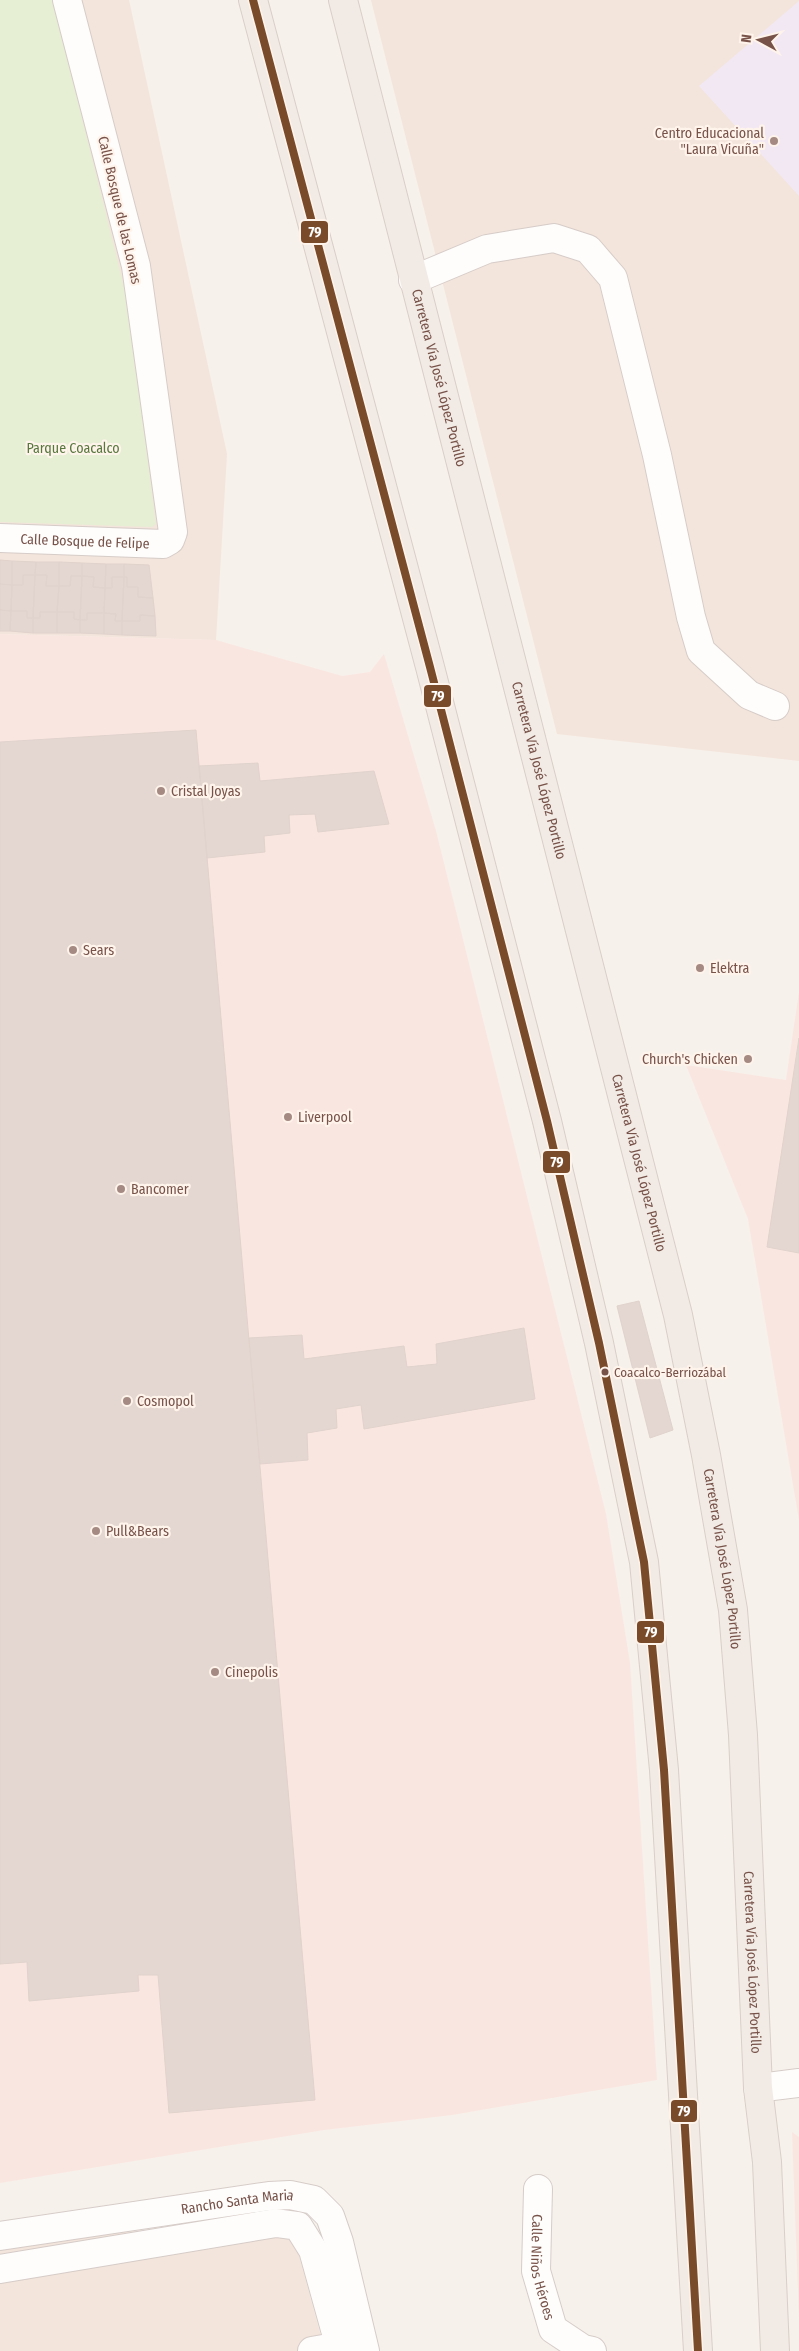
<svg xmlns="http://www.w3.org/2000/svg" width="799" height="2351" font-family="'Fira Sans Condensed',sans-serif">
<rect width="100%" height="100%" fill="#f7f1eb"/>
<path fill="#f3e5db" d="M0,0H129L227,454L216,640L0,634Z
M371,0H799V761L557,734Z
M292,2230L325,2351H0V2233Z"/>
<path fill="#fae6e1" d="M0,634L216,640L342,676L370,672L384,654L436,831L606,1514L630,1663L657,2080L452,2115L324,2130L0,2183Z
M799,992V1520L748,1219L686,1065L786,1080Z
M792,2132L799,2137V2319Z"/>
<path fill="#f2e8f3" d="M799,1V196L699,86Z"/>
<path fill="#e6eed4" d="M0,0H53L128,303L156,524L152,527L0,522Z"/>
<path fill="#e4d7d1" stroke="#e0d2cc" d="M0,560L12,561V585L0,584Z
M12,561L36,562L35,575H23V585H12Z
M36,562H59V586H46L47,575H35Z
M59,562L82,563V576H71L70,586H59Z
M82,563L106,564L105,588L93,587L94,577L82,576Z
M106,564H124V577H112V588H105Z
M124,564L149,565L153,598L138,597V587H127V577H124Z
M23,575H35L33,618H27V611H11L12,585H23Z
M35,575H47L46,586H59L57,612H40V618H33Z
M71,576H82L80,620L74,619V612H57L59,586H70Z
M82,576L94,577L93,587L105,588L104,613H87V620H80Z
M112,577H124L122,621H115L116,614L104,613L105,588H112Z
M124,577H127V587H138V597L153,598L155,616L140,615V621H122Z
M0,584L12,585L11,611L0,610Z
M0,610L11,611L10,631H0Z
M11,611H27V618H33V633L10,631Z
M40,612H57V633H33V618H40Z
M57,612H74V619L80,620V633H57Z
M87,613H104V634L80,633V620H87Z
M104,613L116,614L115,621H122V635L104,634Z
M140,615L155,616L156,636L122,635V621H140Z
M196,730L315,2100L169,2113L158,1975H138L139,1991L29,2001L27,1962L0,1964V742Z
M258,763L260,781L374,771L389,824L318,832L315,814L289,815L290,833L264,836L265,852L207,858L199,766Z
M799,1038V1253L767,1247Z
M639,1301L673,1430L650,1438L617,1306Z
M524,1328L535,1399L364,1429L361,1405L336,1409L337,1428L307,1433L308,1460L260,1464L249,1338L302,1335L304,1359L404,1346L407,1367L437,1364L436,1344Z"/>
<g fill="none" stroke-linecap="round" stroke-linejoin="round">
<g stroke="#d6ccc8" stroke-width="30">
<g id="minor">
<path d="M413,280L487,249L554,238L588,249L613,278L657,455L691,617L701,651L749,695L775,706"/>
<path id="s1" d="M0,538L163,544L170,540L173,532L136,266L67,0"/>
<path d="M758,2088L799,2083"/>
<path id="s2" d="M538,2189L536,2271L553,2329L583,2349L592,2351"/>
<path id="s3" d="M0,2236L269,2196L290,2195L314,2200L330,2216L339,2242L365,2351"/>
<path d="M0,2269L276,2223L298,2226L313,2250L341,2351"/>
<path d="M312,2351L340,2346"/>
</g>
</g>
<g stroke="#d9cec9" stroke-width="30">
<g id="major">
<path d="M253,0L430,667L547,1121L599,1343L644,1562L664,1770L698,2351"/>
<path id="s4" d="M343,0L678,1315L706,1455L733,1610L743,1735L758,2088L767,2162L775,2351"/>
</g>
</g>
<use href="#minor" stroke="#fefdfc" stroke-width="28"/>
<use href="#major" stroke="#f2ebe5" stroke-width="28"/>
<g stroke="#fff4eb" stroke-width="11">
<path id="bus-1" d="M253,0L430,667L547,1121L599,1343L644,1562L664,1770L698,2351"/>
</g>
<use href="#bus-1" stroke="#7a4b2a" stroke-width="8"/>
</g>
<g fill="#a48a82" stroke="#fff4eb" stroke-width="2">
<circle cx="774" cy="141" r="5"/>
<circle cx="161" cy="791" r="5"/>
<circle cx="73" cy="950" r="5"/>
<circle cx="700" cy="968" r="5"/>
<circle cx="748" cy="1059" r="5"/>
<circle cx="288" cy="1117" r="5"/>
<circle cx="121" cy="1189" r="5"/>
<circle cx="127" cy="1401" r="5"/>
<circle cx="96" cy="1531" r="5"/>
<circle cx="215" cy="1672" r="5"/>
</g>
<circle fill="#775249" stroke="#fff4eb" stroke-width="2" cx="605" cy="1372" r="4.5"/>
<g text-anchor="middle" stroke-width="4.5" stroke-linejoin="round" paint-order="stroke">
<g font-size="13" fill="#775249" stroke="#fff4eb" text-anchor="start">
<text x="614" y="1377">Coacalco-Berriozábal</text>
</g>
<g font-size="14" fill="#775249" stroke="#fff4eb" text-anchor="start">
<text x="764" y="138" text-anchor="end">Centro Educacional<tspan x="764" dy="16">"Laura Vicuña"</tspan></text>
<text x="171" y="796">Cristal Joyas</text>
<text x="83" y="955">Sears</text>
<text x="710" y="973">Elektra</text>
<text x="738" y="1064" text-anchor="end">Church's Chicken</text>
<text x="298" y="1122">Liverpool</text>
<text x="131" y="1194">Bancomer</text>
<text x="137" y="1406">Cosmopol</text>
<text x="106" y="1536">Pull&amp;Bears</text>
<text x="225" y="1677">Cinepolis</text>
</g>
<g font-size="14" fill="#775249" stroke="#fff4eb">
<text transform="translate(120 210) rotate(77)" y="5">Calle Bosque de las Lomas</text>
<text dy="5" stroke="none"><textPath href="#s4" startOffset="390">Carretera Vía José López Portillo</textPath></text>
<text dy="5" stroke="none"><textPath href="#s1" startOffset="85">Calle Bosque de Felipe</textPath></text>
<text dy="5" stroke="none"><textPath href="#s4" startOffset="795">Carretera Vía José López Portillo</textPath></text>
<text dy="5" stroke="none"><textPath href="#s4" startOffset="1200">Carretera Vía José López Portillo</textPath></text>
<text dy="5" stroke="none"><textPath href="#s4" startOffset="1605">Carretera Vía José López Portillo</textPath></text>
<text dy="5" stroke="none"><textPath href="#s4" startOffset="2010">Carretera Vía José López Portillo</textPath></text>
<text dy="5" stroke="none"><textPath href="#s3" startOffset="240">Rancho Santa Maria</textPath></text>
<text dy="5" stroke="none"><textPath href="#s2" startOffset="79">Calle Niños Héroes</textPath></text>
</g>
<g font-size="14" fill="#58773e" stroke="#fff4eb">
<text x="73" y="453">Parque Coacalco</text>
</g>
</g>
<g stroke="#fff4eb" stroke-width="2">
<rect x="300" y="220" width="29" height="24" rx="5" fill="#7a4b2a"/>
<rect x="423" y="684" width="29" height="24" rx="5" fill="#7a4b2a"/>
<rect x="542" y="1150" width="29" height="24" rx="5" fill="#7a4b2a"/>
<rect x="636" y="1620" width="29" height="24" rx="5" fill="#7a4b2a"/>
<rect x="670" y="2099" width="28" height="24" rx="5" fill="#7a4b2a"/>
</g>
<g font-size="14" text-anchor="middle" font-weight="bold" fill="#fff">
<text x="315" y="237">79</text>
<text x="438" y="701">79</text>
<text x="557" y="1167">79</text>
<text x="651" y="1637">79</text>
<text x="684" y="2116">79</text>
</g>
<g transform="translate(759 40) rotate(277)" stroke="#fff4eb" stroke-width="4" paint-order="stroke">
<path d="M0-4L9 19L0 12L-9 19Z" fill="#775249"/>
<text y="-8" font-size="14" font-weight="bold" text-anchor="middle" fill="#775249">N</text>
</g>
</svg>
